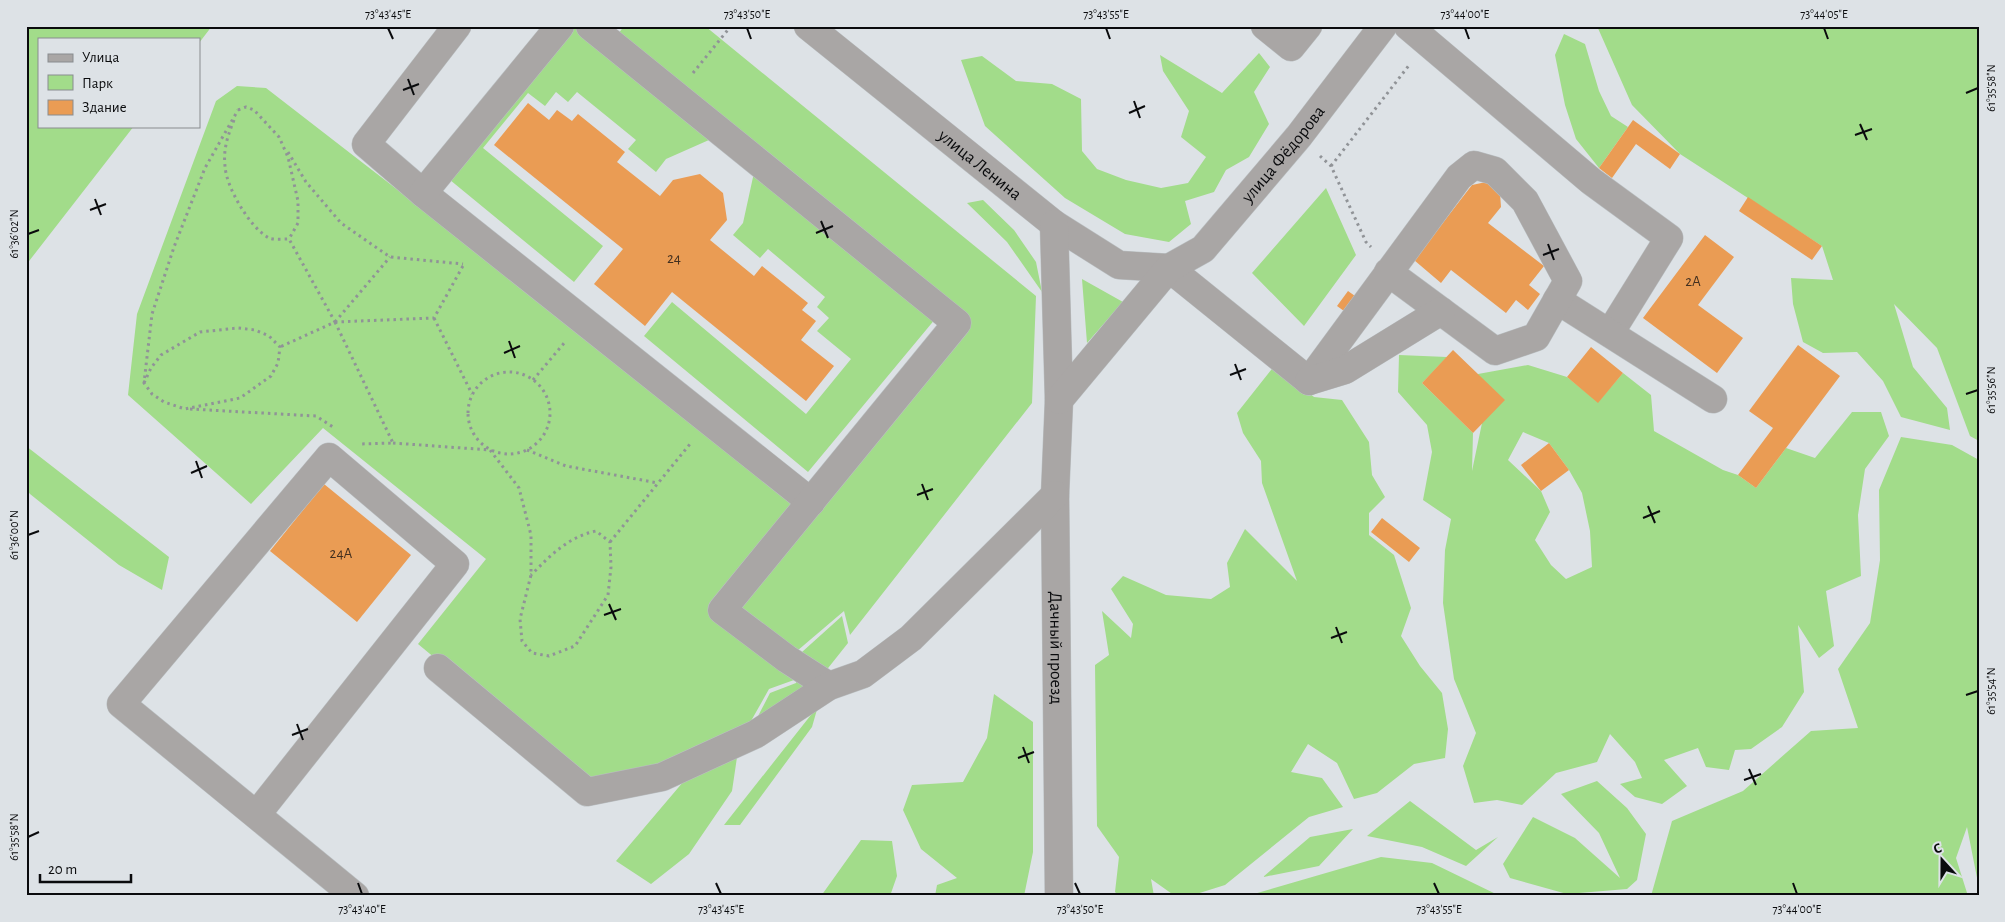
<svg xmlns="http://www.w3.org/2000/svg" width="2005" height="922" font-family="'Alegreya Sans',sans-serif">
<rect width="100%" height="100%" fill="#dde2e6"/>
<path fill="#a2dc8a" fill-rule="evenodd" d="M26,26H212L199,43V39H39V126H134L26,265Z
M566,26H582L718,136L666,159L656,172L628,149L636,140L577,92L568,102L556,92L545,106L528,93L483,148L603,246L574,282L444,175Z
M624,26H705L1036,296L1032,403L850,635L844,611L797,651L734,604L965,321L616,37Z
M1597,26H1979V441L1970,436L1937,348L1894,304L1913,367L1947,408L1950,430L1901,417L1883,381L1857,352L1823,353L1803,342L1793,304L1791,278L1833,280L1822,246L1680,154L1632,105Z
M1564,34L1585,44L1599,91L1611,116L1628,127L1599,168L1576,139L1565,105L1555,55Z
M1259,53L1270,67L1254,92L1269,124L1249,157L1226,170L1214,192L1185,201L1191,224L1169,242L1125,234L1065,198L985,126L961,60L982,56L1016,81L1052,84L1081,99L1082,151L1097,169L1126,180L1161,188L1188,183L1206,157L1181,137L1189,111L1163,71L1160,55L1222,93Z
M237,86L266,88L801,502L718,610L795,668L794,680L769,689L751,721L660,771L588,785L418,644L486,559L323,428L251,504L128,395L137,314L216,101Z
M755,168L936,318L808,472L644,336L672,302L806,414L851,359L817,331L829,318L817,307L825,297L768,249L760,258L733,235L743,223Z
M1326,188L1356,255L1304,326L1252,273Z
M983,200L1014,230L1036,262L1042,292L1007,242L967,203Z
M1082,279L1123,302L1087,343Z
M1399,355L1447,357L1422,383L1473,433L1472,471L1482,423L1478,374L1528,365L1567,377L1598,402L1623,373L1651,395L1654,431L1723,470L1738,475L1756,488L1786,448L1815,458L1852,412H1881L1889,436L1865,469L1858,515L1861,576L1826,591L1834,646L1819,658L1798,625L1804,692L1782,727L1751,749L1735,750L1729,770L1706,767L1698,748L1664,760L1687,786L1662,804L1635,797L1620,784L1642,778L1635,762L1610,734L1597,762L1556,773L1522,805L1497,800L1474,803L1463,766L1476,733L1454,679L1443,603L1445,550L1451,519L1423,500L1432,452L1427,425L1398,392ZM1523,432L1549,443L1569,470L1582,493L1590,531L1592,567L1566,579L1551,565L1535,540L1550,512L1541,491L1508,460Z
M1275,365L1314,397L1342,400L1369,442L1372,475L1385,497L1369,513V535L1394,555L1411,608L1401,636L1420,666L1442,693L1448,729L1445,758L1414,764L1377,793L1354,799L1337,763L1308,744L1291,772L1322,778L1343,807L1309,817L1225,885L1190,896H1175L1151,879L1154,896H1119L1115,892L1119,857L1097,826L1095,665L1109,655L1102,611L1131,638L1133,624L1111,589L1123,576L1166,595L1211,599L1230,587L1227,563L1245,529L1297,581L1262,483L1261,461L1243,433L1237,413Z
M1901,437L1952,445L1979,460V888L1967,827L1956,858L1968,896H1651L1672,821L1743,791L1811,731L1858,728L1838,669L1870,623L1880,560L1879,490Z
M26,446L169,557L162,590L119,565L30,494L26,489Z
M842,616L848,643L782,726L756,720L770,693L796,683L802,652Z
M994,694L1033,722V852L1024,896H935L937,885L957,878L921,849L903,810L912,785L963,782L987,738Z
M818,706L812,727L740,825H724Z
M740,737L732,791L689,854L651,884L616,861L689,775Z
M1597,781L1627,808L1646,834L1637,880L1627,889L1567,894L1510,878L1503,864L1533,817L1575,838L1620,878L1599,833L1561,794Z
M1410,801L1476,850L1498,837L1466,866L1422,847L1367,836Z
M1353,829L1319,866L1263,877L1310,837Z
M861,840L892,841L897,876L890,896H821Z
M1381,857L1432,863L1500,896H1247Z"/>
<path fill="#ea9c54" d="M528,103L549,120L557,110L572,121L578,114L625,152L617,162L660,196L673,180L700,174L723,193L727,220L710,240L754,276L762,266L808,303L802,310L816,321L801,340L834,366L806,401L672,292L645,326L594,284L623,249L494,145Z
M1633,120L1680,154L1670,169L1636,144L1612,178L1599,168Z
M1486,182L1500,193L1501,207L1488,223L1544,266L1529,285L1540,294L1528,310L1516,300L1506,313L1451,270L1441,283L1414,260L1472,185Z
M1748,197L1822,246L1812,260L1739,211Z
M1705,235L1734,257L1698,305L1743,338L1717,373L1643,318Z
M1348,291L1355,296L1344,311L1337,306Z
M1798,345L1840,376L1756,488L1738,475L1773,428L1749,411Z
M1591,347L1623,373L1598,403L1567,377Z
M1453,350L1505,400L1473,433L1422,383Z
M1549,443L1569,470L1541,491L1521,465Z
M324,484L411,555L357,622L270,551Z
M1382,518L1420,548L1409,562L1371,532Z"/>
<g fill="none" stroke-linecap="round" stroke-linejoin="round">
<g stroke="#bbc0c3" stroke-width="29">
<g id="minor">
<path d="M457,26L366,144L423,193L811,502"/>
<path d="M590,26L957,323L722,610L787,659L829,686"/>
<path id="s1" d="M808,26L1054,224L1119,265L1169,268"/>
<path d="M1265,26L1291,47L1308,26"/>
<path d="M1408,26L1591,181L1669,238L1610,333"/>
<path d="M423,193L560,26"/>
<path id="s2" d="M1054,224L1059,400L1055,495L1059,896"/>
<path d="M1169,268L1309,381"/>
<path d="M1557,300L1713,399"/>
<path d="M1309,381L1459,177L1474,165L1495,171L1525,201L1568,281L1536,337L1495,351L1388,272"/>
<path d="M1309,381L1345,370L1441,311"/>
<path id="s3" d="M1059,400L1169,268L1203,249L1299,136L1383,26"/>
<path d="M438,668L587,792L662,777L756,734L829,686L863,674L911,638L1055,495"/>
<path d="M257,814L455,564L329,457L121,704L355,896"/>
</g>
</g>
<path stroke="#909397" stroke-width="3" stroke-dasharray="2.5 4" stroke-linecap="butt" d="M26,32L31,26
M693,73L731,26
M238,110L246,107L254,110L279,137L288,157L298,201V223L289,239
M234,120C228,135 223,149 225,166C226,187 250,228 269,238C274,240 283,239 289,239L335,322L280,347
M288,152L306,182L341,223L390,257L463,264
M1320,156L1331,166L1366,242L1371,247
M1331,166L1410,64
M434,318L472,394
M335,322L393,443L360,444
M335,322L434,318L464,264
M335,322L390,257
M468 413a41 41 0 1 1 82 0a41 41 0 1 1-82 0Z
M533,380L565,342
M144,383L151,368L161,355L200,332L238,328L255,330L269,336L280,347L278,363L271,376L240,398L185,409L164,402L152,394L144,383L152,314L174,247L205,168L238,110
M190,409L316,416L333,427
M393,443L490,450L519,488L531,535V575L520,619L522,641L532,653L549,656L575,646L608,595L611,567L610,542L596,531C568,537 551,555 531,575
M527,450L566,466L658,483
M610,542L690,444"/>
<use href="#minor" stroke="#a9a6a5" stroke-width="28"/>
</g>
<path fill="none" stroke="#0a0b0d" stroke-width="2" d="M388,28L393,39M747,28L751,39M1106,28L1110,39M1465,28L1469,39M1824,28L1828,39M408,79L414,95M403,90L419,84M1966,93L1978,88M1134,101L1140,118M1129,113L1145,106M1860,124L1867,140M1855,135L1872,129M95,199L101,215M90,210L106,204M821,221L828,238M816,233L833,226M28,234L39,230M1548,244L1554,260M1543,255L1559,249M509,341L515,358M504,353L520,346M1235,364L1241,380M1230,375L1246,369M1966,394L1978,390M196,461L202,478M191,473L207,466M922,484L928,500M917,495L933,489M1648,506L1655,523M1643,518L1660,511M28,535L39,531M609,604L616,620M604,615L621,609M1336,627L1342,643M1331,638L1347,632M1966,695L1978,691M297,724L303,740M292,735L308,729M1023,747L1029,763M1018,758L1034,752M1749,769L1756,785M1744,780L1761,774M28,837L39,832M358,883L362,894M716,883L721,894M1075,883L1080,894M1434,883L1439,894M1793,883L1797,894"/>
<g text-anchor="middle" stroke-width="4" stroke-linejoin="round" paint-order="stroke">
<g font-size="15" fill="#422f1f">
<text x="674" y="263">24</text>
<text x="1693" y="286">2А</text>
<text x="341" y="558">24А</text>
</g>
<g font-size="18" fill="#0a0b0d" stroke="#dde2e6">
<text dy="6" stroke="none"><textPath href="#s3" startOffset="335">улица Фёдорова</textPath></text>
<text dy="6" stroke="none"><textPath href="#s1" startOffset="221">улица Ленина</textPath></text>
<text dy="6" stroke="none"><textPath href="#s2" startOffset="424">Дачный проезд</textPath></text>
</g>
</g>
<rect width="2005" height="922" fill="none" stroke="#dde2e6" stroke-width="55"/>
<rect x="38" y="38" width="162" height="90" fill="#dde2e6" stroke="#898c8f"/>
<rect x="48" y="54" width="25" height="8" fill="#a9a6a5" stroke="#898c8f"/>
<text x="82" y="62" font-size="15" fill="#0a0b0d">Улица</text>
<rect x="48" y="75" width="25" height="15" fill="#a2dc8a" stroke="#898c8f"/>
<text x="82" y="88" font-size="15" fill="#0a0b0d">Парк</text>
<rect x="48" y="100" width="25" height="15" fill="#ea9c54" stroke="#898c8f"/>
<text x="82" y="112" font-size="15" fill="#0a0b0d">Здание</text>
<g transform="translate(1942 860) rotate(339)" stroke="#dde2e6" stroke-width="4" paint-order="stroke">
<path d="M0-4L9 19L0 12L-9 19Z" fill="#0a0b0d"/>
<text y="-8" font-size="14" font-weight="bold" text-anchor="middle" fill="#0a0b0d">С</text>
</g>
<path d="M40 874v8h91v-8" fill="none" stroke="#0a0b0d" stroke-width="2.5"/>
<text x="48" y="874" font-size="15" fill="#0a0b0d" stroke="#dde2e6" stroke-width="4" paint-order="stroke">20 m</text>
<rect x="28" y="28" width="1950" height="866" fill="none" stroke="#0a0b0d" stroke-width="2"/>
<g font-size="12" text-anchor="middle" fill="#0a0b0d">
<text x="388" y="18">73°43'45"E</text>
<text x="747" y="18">73°43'50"E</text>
<text x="1106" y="18">73°43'55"E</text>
<text x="1465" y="18">73°44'00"E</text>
<text x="1824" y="18">73°44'05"E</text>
<text transform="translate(1991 88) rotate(-90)" y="4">61°35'58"N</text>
<text transform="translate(14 234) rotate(-90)" y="4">61°36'02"N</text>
<text transform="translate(1991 390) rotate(-90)" y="4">61°35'56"N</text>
<text transform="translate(14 535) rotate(-90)" y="4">61°36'00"N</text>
<text transform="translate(1991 691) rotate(-90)" y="4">61°35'54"N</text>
<text transform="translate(14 837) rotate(-90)" y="4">61°35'58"N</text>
<text x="362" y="913">73°43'40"E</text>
<text x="721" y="913">73°43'45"E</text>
<text x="1080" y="913">73°43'50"E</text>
<text x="1439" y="913">73°43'55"E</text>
<text x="1797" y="913">73°44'00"E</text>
</g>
</svg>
